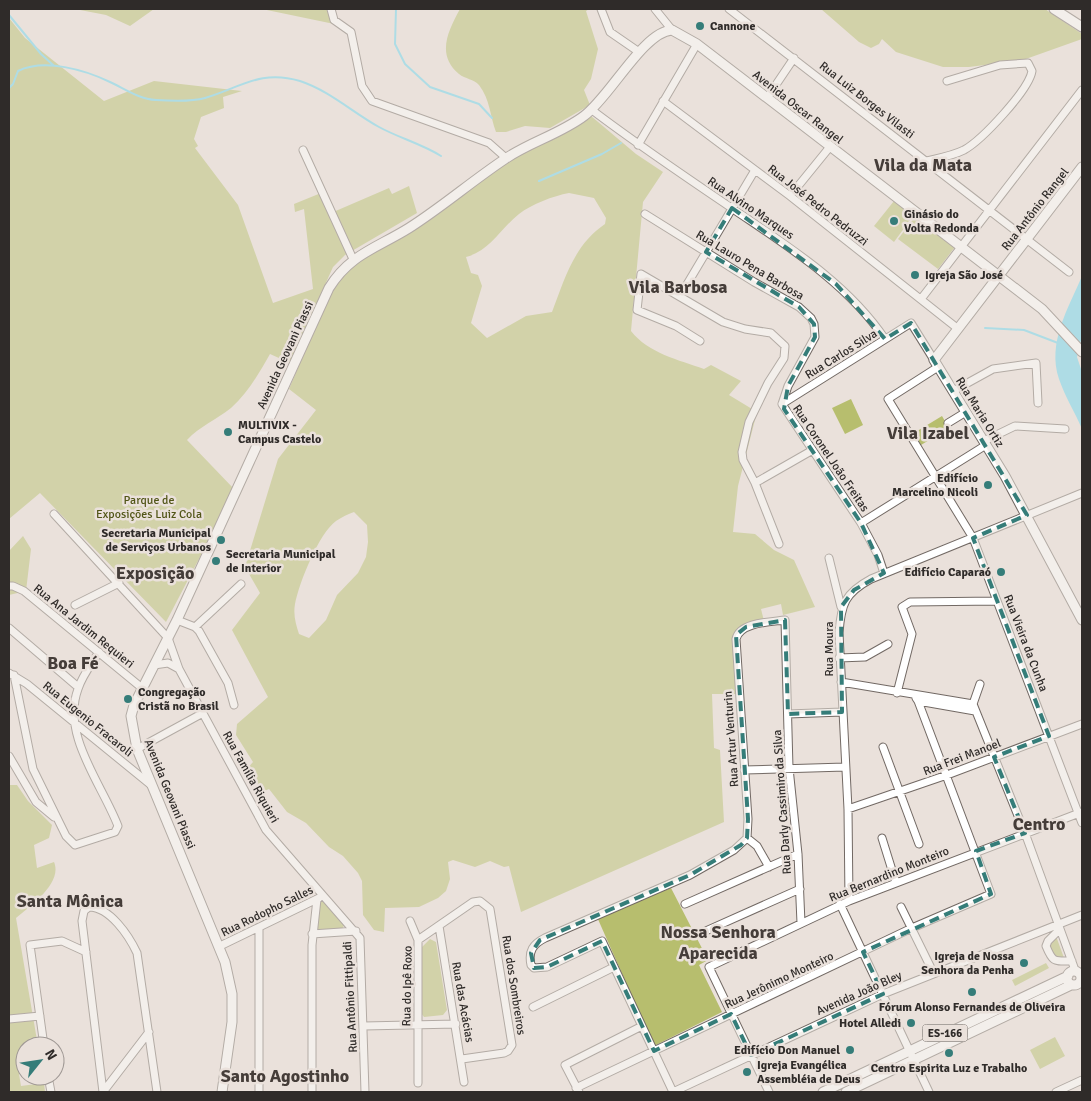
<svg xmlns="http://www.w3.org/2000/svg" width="1091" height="1101" font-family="Signika,sans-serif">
<rect width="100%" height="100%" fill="#eae1db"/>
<path fill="#b7be6e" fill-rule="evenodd" d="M75,9H154L130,26L106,15Z
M262,9H330L339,25Z
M460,9H589L586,11L598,49L591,79L584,90L590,105L550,128L525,126L506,132H496C490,116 490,99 479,85C474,79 465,79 459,74C436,55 448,31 460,9Z
M821,9H1045L1082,34V39L1023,60L969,67H943L896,52L882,39L879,44L871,48L859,42Z
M9,18L25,38L104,101L154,81L242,91L223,97L224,108L201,117L194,139L198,146L195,148L238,205L273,303L313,289L304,209L295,212L294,204L321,193L331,213L389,188L392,194L409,186L417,213L345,255L333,267L290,363L270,354C259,373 248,393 231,408C216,420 200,426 187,440L235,490L166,622L40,493L9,519Z
M591,116L636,154L663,172L643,202L631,331C648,353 679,360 704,369L711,365L741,381L729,395L757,412L738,486L733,532L755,534L774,550L794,560L815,607L783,615L781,604L761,609L764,621L738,631L737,694H712L714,748L720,750L724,822L521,912L509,866L504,867L490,861L475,867L453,860L448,862L450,879L446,891L438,898L419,907L385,908L384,932L374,930L363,915L362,881L358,873L343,856L329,847L306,823L287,812L269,789L258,794L245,771L253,762L236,735L237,724L268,697L232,630L260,593L245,567L278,459L316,410L289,389L333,285L343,270L505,162ZM569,193L594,198L606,218L605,224C574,245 565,278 552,312L526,316L487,338L471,323L482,286L478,275L471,273L466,257C490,251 500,229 519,214C532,204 553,196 569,193ZM354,512L367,525L368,542L366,557L358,573L337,595L326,620L309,638L299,634C296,625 293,615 295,604C299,583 319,533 336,521C342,517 348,514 354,512Z
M894,201L913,216L894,242L874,226Z
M915,217L955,247L938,269L898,239Z
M851,399L863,425L845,434L832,408Z
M942,416L949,428L921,445L914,433Z
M23,536L31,549L26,591L9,595V551Z
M9,785H17L28,801L52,825L49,838L34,845L37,868L54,862C63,883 30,906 16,918L38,1046H25V1072L19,1074L21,1086L44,1083L45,1092H9Z
M671,888L708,960L699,965L722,1012L654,1046L597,917Z
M322,900L345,924L342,929H317L320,901Z
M1056,936L1064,958H1055L1049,943Z
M430,939L436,942L447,1010L443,1015L424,1017L421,1013V948Z
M1046,963L1049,968L1015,986L1012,980Z
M1055,1037L1065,1056L1040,1069L1030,1050Z"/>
<path fill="#67d6f2" d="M1082,276V336L1077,357L1082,372V429C1075,412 1065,397 1059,379C1047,343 1068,309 1082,276Z"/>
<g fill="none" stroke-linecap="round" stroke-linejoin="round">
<path stroke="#67d6f2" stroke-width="2" d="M396,9L395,44L405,64L430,87L479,104L492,118
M9,15L41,54L53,65
M9,88L13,84L18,71C45,58 85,70 110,82C125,89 139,99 156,100C171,101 191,102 205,98C240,88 260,69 300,81C330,91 352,112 379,127C399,138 422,144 441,156
M539,181L602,154L621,143
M985,328L1024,330L1058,343"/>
<g stroke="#726964" stroke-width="9">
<path id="minor" d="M331,9L334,20L351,32L362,86L372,101L489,143L506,158
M601,9L610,32L639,52
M655,9L672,30
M729,9L1069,272
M767,98L794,58
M663,101L790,196L957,328
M592,110C638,145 687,178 736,211C789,247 848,284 885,339
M638,145L697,44
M303,150L353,259
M926,161C939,158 952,156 964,150C982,140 1029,90 1032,71L1028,63L1000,65L947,81
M790,196L829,148
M645,214L754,282L799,307L811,318L814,324L815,337L788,386L782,404
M680,296L755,170
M921,299L1082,90
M700,341L676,326L637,310L641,274L723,322L745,329L771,333L785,346L784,358L768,383L749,422L742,452L743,460L755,483L779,544
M938,367L888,399L973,538L1082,823
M953,391L993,369L1036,363L1038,403
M782,404L861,523L878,555L884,573
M782,404L911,323L934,360
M948,423L966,412
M984,441L1015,426L1065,429
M755,483L811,451
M54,514L168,638L179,669L266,830L360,938L365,1092
M861,523L986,445
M829,558L841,607
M9,586H13L24,591L142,688
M75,605L119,583
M177,620L195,627L199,631L228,683L234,705
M195,627L241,584
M9,628L78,687
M839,658L865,657L888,644
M154,665L168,663L179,669
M9,673L27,684L151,785
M14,675L33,769L66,836L75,845L115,832L118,826C102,784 61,735 78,689C82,676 92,663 99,652
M841,682L973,704L1025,833L1075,970
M897,693L912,634L902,607L910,602L997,601
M916,698L918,701L975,711
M973,704L980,684
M788,714L842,712
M883,747L919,844
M137,749L203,713
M9,756L36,802L54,817
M744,770L845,767
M848,809L947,775L1082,724
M747,838L748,819L736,639C740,622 771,622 785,620L789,768L798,854L801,923
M747,838L757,846L769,867
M882,838L896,883
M849,901L848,809L839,633C841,604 845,593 871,579L1082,493
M685,904L798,854
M840,904L929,1092
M901,907L933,972
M410,921L418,940
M439,926L464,1082
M259,928V1092
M1060,929L1048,941L1046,946C1053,963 1054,961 1072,961
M312,934L356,931
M699,934L800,889
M220,946L319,898
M533,1007L614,967
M9,1019L40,1016
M364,1026L456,1024
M44,1046L30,945L62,941L86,952
M48,1076L51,1092
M418,1083V940L473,902L480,901L490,909L512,1045L508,1051L504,1053L462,1059
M576,1088L912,928L991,894L918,701
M103,1092L82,921L84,911L89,907C110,907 129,936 137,953L157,1092
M103,1092L149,1032
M312,1092V945L317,899
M579,1092L565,1065L642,1026
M673,1092L602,941L547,967L534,968L531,965C528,951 533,944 545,938L690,875L734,850L747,838
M673,1092L883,994L1082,915
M769,1092L709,967L849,901L1082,812
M1056,1092L1082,1080"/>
</g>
<g stroke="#726964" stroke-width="11">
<path id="major" d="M1054,9L1082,27
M1082,167L934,360L1005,476L1082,620
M1067 978a7 7 0 1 1 14 0a7 7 0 1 1-14 0Z
M222,1092L232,1022V994L225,962L137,749L131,716L134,705L177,620L329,288C350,254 377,248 409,228C442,207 472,181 505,159C530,142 560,134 584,116C610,97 643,32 672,30L697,44L1042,309L1082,352
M823,1092L1068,976
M846,1092L1071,985"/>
</g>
<use href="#minor" stroke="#fff" stroke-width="7"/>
<use href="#major" stroke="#fff" stroke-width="9"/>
</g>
<path d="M0 0H1091V1101H0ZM732,208L836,284L885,339L911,323L1027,515L973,538L1049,736L994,757L1025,833L976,851L991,894L863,952L883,994L751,1055L731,1014L654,1051L602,941L547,967L534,968L531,953L540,940L690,875L741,845L747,838L748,819L736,635L746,627L785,620L788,714L842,712L841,607L854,590L884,573L861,523L784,409L788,386L815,337L814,324L799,307L706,252Z" fill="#eae1db" fill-opacity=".55" fill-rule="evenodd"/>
<path fill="none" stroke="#357d79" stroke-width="4" stroke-dasharray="10 6" stroke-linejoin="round" d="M732,208L836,284L885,339L911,323L1027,515L973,538L1049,736L994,757L1025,833L976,851L991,894L863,952L883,994L751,1055L731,1014L654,1051L602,941L547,967L534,968L531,953L540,940L690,875L741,845L747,838L748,819L736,635L746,627L785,620L788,714L842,712L841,607L854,590L884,573L861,523L784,409L788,386L815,337L814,324L799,307L706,252Z"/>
<g fill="#357d79" stroke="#eae1db" stroke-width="2">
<circle cx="700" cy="26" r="5"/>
<circle cx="894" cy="221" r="5"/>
<circle cx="915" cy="275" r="5"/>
<circle cx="228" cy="432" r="5"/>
<circle cx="988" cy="485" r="5"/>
<circle cx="221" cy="540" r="5"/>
<circle cx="216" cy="561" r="5"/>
<circle cx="1001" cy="572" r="5"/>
<circle cx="128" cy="699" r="5"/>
<circle cx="1024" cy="963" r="5"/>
<circle cx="972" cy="992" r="5"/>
<circle cx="911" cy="1023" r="5"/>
<circle cx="850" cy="1050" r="5"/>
<circle cx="949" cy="1053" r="5"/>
<circle cx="747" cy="1072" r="5"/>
</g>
<g text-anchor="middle" stroke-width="5" stroke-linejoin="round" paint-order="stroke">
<rect fill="#eae1db" stroke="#67625e" stroke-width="1" x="922.5" y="1024.5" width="45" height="17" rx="4"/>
<g font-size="11" font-weight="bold" fill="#2f2b29">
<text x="945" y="1037">ES-166</text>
</g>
<g font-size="12" font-weight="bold" fill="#2f2b29" stroke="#eae1db" text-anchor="start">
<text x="710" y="30">Cannone</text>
<text x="904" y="218">Ginásio do<tspan x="904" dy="14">Volta Redonda</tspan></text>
<text x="925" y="279">Igreja São José</text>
<text x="238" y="429">MULTIVIX -<tspan x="238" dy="14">Campus Castelo</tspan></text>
<text x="978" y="482" text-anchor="end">Edifício<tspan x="978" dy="14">Marcelino Nicoli</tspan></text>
<text x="211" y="537" text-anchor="end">Secretaria Municipal<tspan x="211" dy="14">de Serviços Urbanos</tspan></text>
<text x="226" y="558">Secretaria Municipal<tspan x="226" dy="14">de Interior</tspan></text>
<text x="991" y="576" text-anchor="end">Edifício Caparaó</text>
<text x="138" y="696">Congregação<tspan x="138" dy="14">Cristã no Brasil</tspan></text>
<text x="1014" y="960" text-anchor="end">Igreja de Nossa<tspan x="1014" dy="14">Senhora da Penha</tspan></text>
<text x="972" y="1011" text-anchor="middle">Fórum Alonso Fernandes de Oliveira</text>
<text x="901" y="1027" text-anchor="end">Hotel Alledi</text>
<text x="840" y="1054" text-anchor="end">Edifício Don Manuel</text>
<text x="757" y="1069">Igreja Evangélica<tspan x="757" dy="14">Assembléia de Deus</tspan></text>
<text x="949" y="1072" text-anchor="middle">Centro Espirita Luz e Trabalho</text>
</g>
<g font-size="12" fill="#2f2b29" stroke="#eae1db">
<text transform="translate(867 100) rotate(38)" y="4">Rua Luiz Borges Vilasti</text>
<text transform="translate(798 107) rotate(38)" y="4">Avenida Oscar Rangel</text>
<text transform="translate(818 205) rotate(38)" y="4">Rua José Pedro Pedruzzi</text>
<text transform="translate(751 208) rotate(34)" y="4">Rua Alvino Marques</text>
<text transform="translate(1035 209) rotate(-52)" y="4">Rua Antônio Rangel</text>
<text transform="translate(750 265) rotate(31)" y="4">Rua Lauro Pena Barbosa</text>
<text transform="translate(841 354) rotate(-32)" y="4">Rua Carlos Silva</text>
<text transform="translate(285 355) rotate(-65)" y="4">Avenida Geovani Piassi</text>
<text transform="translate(980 412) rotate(58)" y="4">Rua Maria Ortiz</text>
<text transform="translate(831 458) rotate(56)" y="4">Rua Coronel João Freitas</text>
<text transform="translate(84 626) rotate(39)" y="4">Rua Ana Jardim Requieri</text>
<text transform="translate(1026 643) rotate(69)" y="4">Rua Vieira da Cunha</text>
<text transform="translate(829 649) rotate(-90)" y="4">Rua Moura</text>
<text transform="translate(88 719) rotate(39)" y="4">Rua Eugenio Fracaroli</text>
<text transform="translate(731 739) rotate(-94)" y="4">Rua Artur Venturin</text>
<text transform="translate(962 757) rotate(-21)" y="4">Rua Frei Manoel</text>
<text transform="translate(251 777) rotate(61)" y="4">Rua Família Riquieri</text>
<text transform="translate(170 794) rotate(68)" y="4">Avenida Geovani Piassi</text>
<text transform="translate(782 802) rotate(-94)" y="4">Rua Darly Cassimiro da Silva</text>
<text transform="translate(889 874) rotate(-22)" y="4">Rua Bernardino Monteiro</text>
<text transform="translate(267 911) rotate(-26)" y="4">Rua Rodopho Salles</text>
<text transform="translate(779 980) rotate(-25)" y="4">Rua Jerônimo Monteiro</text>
<text transform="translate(514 985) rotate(81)" y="4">Rua dos Sombreiros</text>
<text transform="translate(407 986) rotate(-89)" y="4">Rua do Ipê Roxo</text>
<text transform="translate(859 993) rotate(-24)" y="4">Avenida João Bley</text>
<text transform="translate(350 997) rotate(-93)" y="4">Rua Antônio Fittipaldi</text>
<text transform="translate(463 1002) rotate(80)" y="4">Rua das Acácias</text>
</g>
<g font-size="12" fill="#515517" stroke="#eae1db">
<text x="149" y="504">Parque de<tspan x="149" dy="14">Exposições Luiz Cola</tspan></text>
</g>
<g font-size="18" font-weight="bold" fill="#453d39" stroke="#eae1db">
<text x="923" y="171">Vila da Mata</text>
<text x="678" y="293">Vila Barbosa</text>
<text x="928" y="439">Vila Izabel</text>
<text x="155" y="579">Exposição</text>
<text x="73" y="669">Boa Fé</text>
<text x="1039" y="830">Centro</text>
<text x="70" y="907">Santa Mônica</text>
<text x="718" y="938">Nossa Senhora<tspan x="718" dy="21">Aparecida</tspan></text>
<text x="285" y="1082">Santo Agostinho</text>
</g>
</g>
<rect width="1091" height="1101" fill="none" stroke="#2f2b29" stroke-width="20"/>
<g transform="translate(40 1061) rotate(60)"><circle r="24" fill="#eae1db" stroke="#9f9894"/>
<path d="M0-4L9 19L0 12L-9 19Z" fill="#357d79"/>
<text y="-8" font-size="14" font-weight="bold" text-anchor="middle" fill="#2f2b29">N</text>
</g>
</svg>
